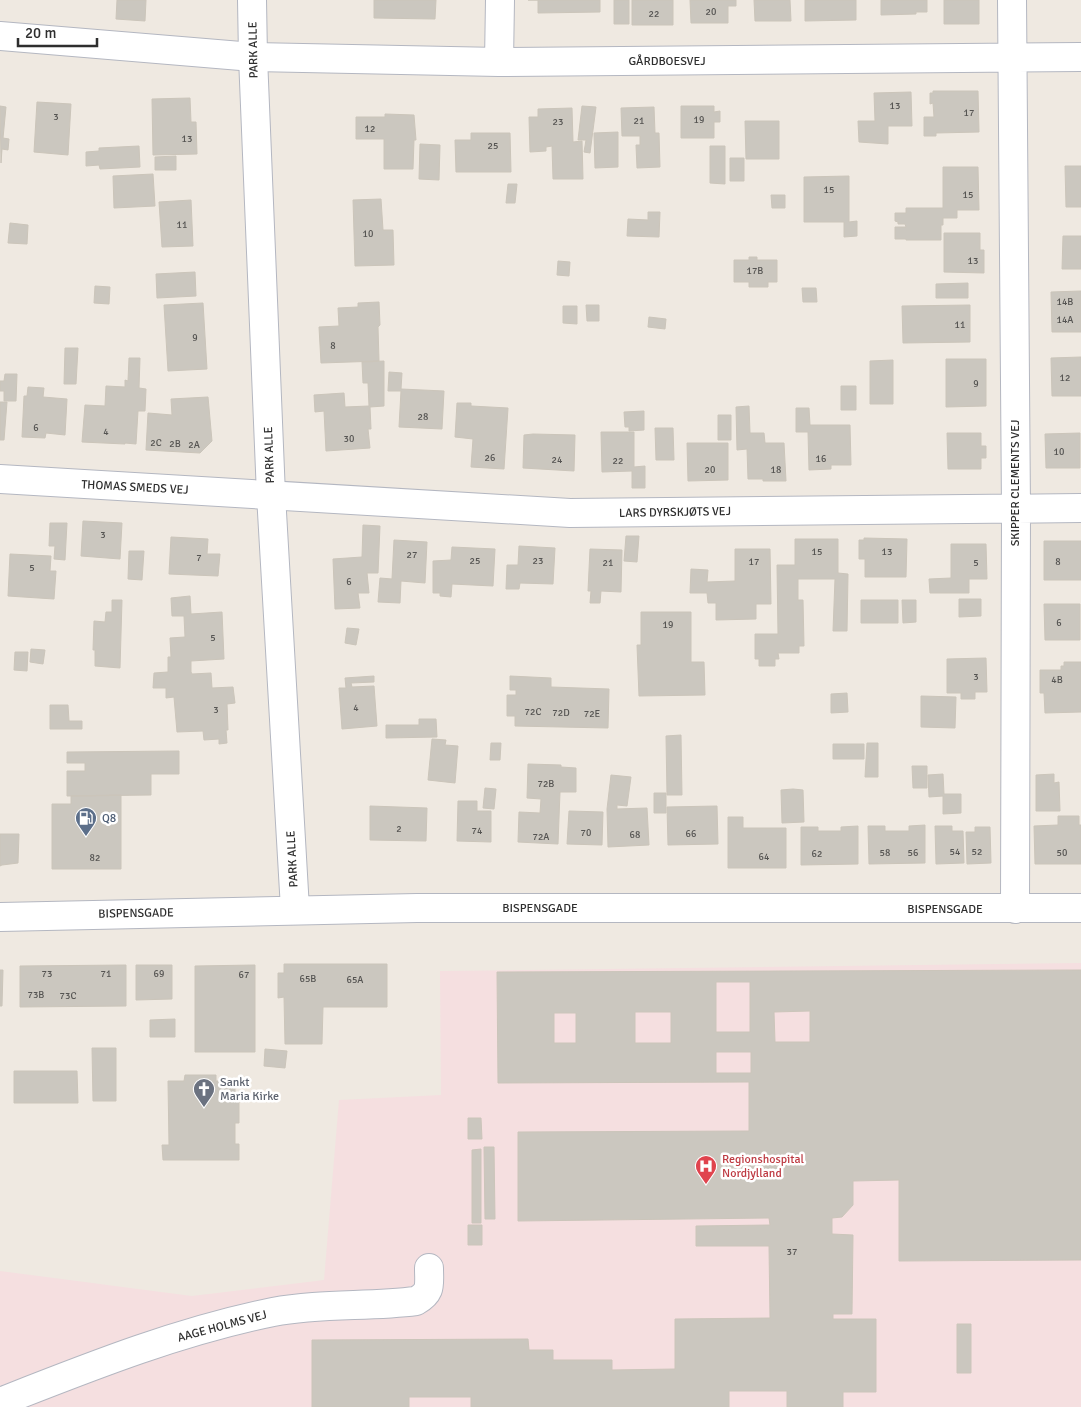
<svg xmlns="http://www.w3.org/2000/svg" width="1081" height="1407" font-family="Signika,sans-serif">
<rect width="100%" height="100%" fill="#efe9e1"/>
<path fill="#f5dfe0" d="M1081,963V1407H0V1271L192,1296L324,1280L339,1100L441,1095L440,971Z"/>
<path fill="#cbc7bf" stroke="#cbc5ba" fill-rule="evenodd" d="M117,0H146L145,21L116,19Z
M374,0H436L435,19L374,18Z
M528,0H600V12L538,13V0Z
M614,0H629V24H614Z
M632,0H673V25H632Z
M690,0H736V6H728V23H691Z
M754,0H790L791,21H755Z
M805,0H856V20L805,21Z
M881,0H927V12H916V14L881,15Z
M944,0H979V24H944Z
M933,91H978L979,132L936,133V136H924V117H934L933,103L930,104V93H933Z
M911,92L912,126H888V144L859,142L858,121H875L874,93Z
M190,98L191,122H196L197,154L153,155L152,99Z
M37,102L71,104L68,155L34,152Z
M0,106L6,107L3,138L9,139L8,150L2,149L1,163Z
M582,106L596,107L590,153L584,152L586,140H578Z
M681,106H714V112L720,111V122H714V138H681Z
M654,107L655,133H659L660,167L637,168L636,145H640V136H622L621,108Z
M572,108L573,142L582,141L583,179H553L552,146L546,147V151L530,152L529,117H538V109Z
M385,114L414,115L416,140H414L413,169H384V139H356V117H385Z
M745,121H779V159H746Z
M618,132V167L595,168L594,133Z
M471,133H510L511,172H456L455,140H471Z
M420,144L440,145L439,180L419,179Z
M139,146L140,167L100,169L99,165L86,166V152L99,151V148Z
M710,146H725V184L710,183Z
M176,156V170H155V157Z
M730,158H744V181H730Z
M1065,166H1081V207H1066Z
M943,167H978L979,210H957V218H943V225H941V240H906V239H895V227H906L905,224H898V222L895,221V213H906V208H943Z
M153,174L155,206L114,208L113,176Z
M849,176V222L857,221V236L844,237V222H804V177Z
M508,184H517L515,203H506Z
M771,195H785V208H772Z
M381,199L383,230H393L394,265L355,266L353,200Z
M191,200L193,246L162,247L159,202Z
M648,212H660L659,237L627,236L628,219L648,220Z
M10,223L28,225L27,244L8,243Z
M944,233H980V250H984V273L944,272Z
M1063,236H1081V269H1062Z
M749,257H757V260H777V282H768V287H749V282H734V260H749Z
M558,261L570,262L569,276L557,275Z
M195,272L196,296L157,298L156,274Z
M968,283V298H936V284Z
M95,286L110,287L109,304L94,303Z
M802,288H816L817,302H803Z
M1081,291V332H1052L1051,292Z
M379,302L380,325L378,327L379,361L321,363L319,327L339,326L338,308L358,307V303Z
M203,303L207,369L168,371L164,305Z
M586,305H599V321H587Z
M970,305V342L903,343L902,306Z
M563,306H577V324L563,323Z
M649,317L666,319L665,329L648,327Z
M65,348H78L76,384H64Z
M1081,357V396H1052L1051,358Z
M129,358H140L139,388L146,389L145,411H138L136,444L125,443V444L82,442L85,405L105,406L106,386L125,387V380L128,381Z
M946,359H986V406L946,407Z
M893,360V404H870V361Z
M384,361V406L370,407L371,429H368L370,448L326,451L324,411L315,412L314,395L344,393L345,407L369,406L368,383H363L362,362Z
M389,372L402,373L401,389L444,391L442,429L399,427L401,391H388Z
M5,374H17L16,401H4V391H0V381H4Z
M841,386H856V410H841Z
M28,387L44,388L43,397L67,399L65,435L46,433L45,438L22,437L24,396H27Z
M208,397L212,441L200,453L146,450L148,413L172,415L171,399Z
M0,402H7L4,440H0Z
M457,403H471V406L508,408L504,469L471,467L473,439L455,437Z
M749,406L750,433H764L765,443H784L786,481H763V479H748L747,449L737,450L736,407Z
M796,408H809L810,425H850L851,465H831V469L809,470L808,432H796Z
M644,411V430L629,431V427H625L624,412Z
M718,415H731V440H718Z
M655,428H673L674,460H656Z
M601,432H634V467L645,466V488H632V471L602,472Z
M947,433H981V446H986V458H981V469H948Z
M1080,433V468H1046L1045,434Z
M533,434L575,435L574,471L523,468L524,435Z
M687,443H728V480L688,481Z
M83,521L122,523L120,559L81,556Z
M50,523H67L65,560L54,559L55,546H49Z
M363,525L380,526L378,573H367L369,593H358L360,608L335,609L333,559L362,557Z
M626,536H639L637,562L624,561Z
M171,537L208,539L207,554H220L218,576L169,574Z
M864,538L907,539L906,577H865V559H859V540H864Z
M795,539H838V573L848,574L847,631H833L835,579H798V600H803L804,646H799V653H778L779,659H775V666H759V659H755V634H778L777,565H795Z
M394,540L427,542L425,583L401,581L400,603L378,602L380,578L392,579Z
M1044,541H1081V580H1044Z
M951,544H986L987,579H969V593H930L929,579L951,578Z
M519,546L555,548L553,584L520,583L519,589H506L507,565H518Z
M452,547L495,549L493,586L452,584L451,597L440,596V593H433V561L451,560Z
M590,549L622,550L621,592L601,591L600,603H590L591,591H588Z
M735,549H770L771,604H756V619L716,620V603H708L707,593H690L691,569L708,570L707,582L735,581Z
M129,551H144L142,580L128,579Z
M10,554L51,556L50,571H56L54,599L8,596Z
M190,596L191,614L222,612L224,659L191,661V672L192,674L211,673L212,688L233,687L235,703L227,704L228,730H226L227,743L219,744V739L204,740L203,731L177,732L174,697L166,698V688H153L154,673L168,672V657H171L170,638L185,637L184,616H172L171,598Z
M959,599H981V616L959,617Z
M112,600H122L120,668L95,666V650H93L94,621L105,622L106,612H112Z
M861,600H898V623H861Z
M902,600H916V622L903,623Z
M1044,604H1080V640H1045Z
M641,612H691V662H704L705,695L639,696L637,645H641Z
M347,628L359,629L356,645L345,643Z
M31,649L45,650L43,664L30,662Z
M15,652H28L27,671L14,670Z
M986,658L987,692H975V699H961V693H947V659Z
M1064,662H1081V712L1045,713L1044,693H1040V670H1061V666H1064Z
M374,676V682L351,683L352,687L374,686L377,726L342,729L339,688H346L345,678Z
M510,676L551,678V687L609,689L608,728L515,726V716H507V695H516V690H510Z
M847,693L848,712L831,713V694Z
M921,696L956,697L955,728L921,727Z
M50,705H68L69,721H82V729H50Z
M419,719H436L437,737L386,738V725H419Z
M681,735L682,795H667L666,736Z
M432,739L446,740L445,745L458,746L455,783L428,780Z
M491,743H501L500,760H490Z
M867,743H878V777H865Z
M833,744H864V759H833Z
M179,751V774H151V795L67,796V771H85V763H67V752Z
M528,764L561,765V767L576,768V792H560L558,844L518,842L519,812L540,813L541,799L527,798Z
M912,766H927V788H913Z
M943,774L944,794H961V813L943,814V796L929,797L928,775Z
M1054,774V783L1059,782L1060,811H1036V775Z
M611,775L631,777L627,806L617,805V809L647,808L649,845L608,847L607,809Z
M485,788L496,789L494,809L483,808Z
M793,789L803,790L804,822L782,823L781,790Z
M654,793H666V813H654Z
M121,795V869H52V804H71V796Z
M458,801H477V811H491V842L457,841Z
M370,806L427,808L426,841L370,840Z
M717,806L718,844L668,845L667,807Z
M569,811L603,812L602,845L567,844Z
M1058,816H1079V825H1081V864H1035L1034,826L1058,825Z
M728,817H743V828H786V868H728Z
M925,825V863L869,864L868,826H885V831H909V826Z
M858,826V864L801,865V827H818V831H841V827Z
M935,826H952V831H963L964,863L936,864Z
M975,827H990L991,863L967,864L966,832H975Z
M0,834H19L18,863L2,865L0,866Z
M284,964H387V1007H323L322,1044H285L284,997L278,998V973H284Z
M126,965V1006L20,1007V966Z
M136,965H172V999L136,1000Z
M255,965V1052H195V966Z
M0,970H3L2,1006H0Z
M1081,970V1260L899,1261V1180L853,1181V1205L842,1217L832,1218V1234L853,1235L852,1314H833V1319H876V1392H843V1407H787V1391H729V1407H471V1397H409V1407H312V1340L528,1339L529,1350H553V1360H612V1370L675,1369V1319L770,1318L769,1246H696V1226L770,1225L769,1218L518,1221V1132L749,1131V1082L498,1083L497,972ZM716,982H750V1032H716ZM810,1011V1042H775L774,1012ZM635,1012H671V1043H635ZM554,1013H576V1043H554ZM716,1052H751V1073H716Z
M175,1019V1037H150V1020Z
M92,1048H116V1101H93Z
M265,1049L287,1051L285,1068L264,1066Z
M14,1071H77L78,1103H14Z
M185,1075H216V1081H235V1094L239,1093V1123H235V1144H239V1160H163L162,1145H169L168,1081H184Z
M468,1118H481L482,1139H468Z
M484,1147H494L495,1219H485Z
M481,1149V1223H472V1150Z
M468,1225H482V1245H468Z
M957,1324H971V1373H957Z"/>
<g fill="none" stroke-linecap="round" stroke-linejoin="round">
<g stroke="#b4b7c1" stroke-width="30">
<path id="minor" d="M1012,0L1016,509L1015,909
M0,36L253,57L499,62L1081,57
M499,62L500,0
M0,479L570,513L1081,508
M0,1402C89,1367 179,1331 273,1312C320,1303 369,1307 416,1301C432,1292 429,1285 429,1268"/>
</g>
<g stroke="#b4b7c1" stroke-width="30">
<path id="tertiary" d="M252,0L253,57L271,495L295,909
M0,917L417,908H1081"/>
</g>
<use href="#minor" stroke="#fff" stroke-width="28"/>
<use href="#tertiary" stroke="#fff" stroke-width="28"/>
</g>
<defs>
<g id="fuel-pin" transform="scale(1.125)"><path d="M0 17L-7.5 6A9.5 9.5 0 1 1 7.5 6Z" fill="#5c6f8a" stroke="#fff"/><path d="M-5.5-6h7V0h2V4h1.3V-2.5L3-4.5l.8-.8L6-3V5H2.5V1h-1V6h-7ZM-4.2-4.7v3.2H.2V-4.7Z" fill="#fff"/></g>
<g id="church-pin" transform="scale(1.125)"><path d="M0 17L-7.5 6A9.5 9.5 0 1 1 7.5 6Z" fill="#6b7280" stroke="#fff"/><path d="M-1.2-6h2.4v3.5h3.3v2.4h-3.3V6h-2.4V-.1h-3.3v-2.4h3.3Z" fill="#fff"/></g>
<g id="hospital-pin" transform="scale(1.125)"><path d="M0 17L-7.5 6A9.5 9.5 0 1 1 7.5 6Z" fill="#e0444e" stroke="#fff"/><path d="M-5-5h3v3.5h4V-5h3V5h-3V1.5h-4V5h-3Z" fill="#fff"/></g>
</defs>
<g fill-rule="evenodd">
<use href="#fuel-pin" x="86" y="818"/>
<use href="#church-pin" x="204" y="1089"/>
<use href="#hospital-pin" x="706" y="1166"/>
</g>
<g text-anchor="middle" stroke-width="5" stroke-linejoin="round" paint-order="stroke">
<g font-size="10" fill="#555452">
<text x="711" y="15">20</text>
<text x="654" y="17">22</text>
<text x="895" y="109">13</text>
<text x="969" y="116">17</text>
<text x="56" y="120">3</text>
<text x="699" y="123">19</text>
<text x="639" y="124">21</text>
<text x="558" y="125">23</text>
<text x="370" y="132">12</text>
<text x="187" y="142">13</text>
<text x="493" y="149">25</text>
<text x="829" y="193">15</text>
<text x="968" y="198">15</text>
<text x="182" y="228">11</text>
<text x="368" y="237">10</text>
<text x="973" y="264">13</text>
<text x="755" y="274">17B</text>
<text x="1065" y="305">14B</text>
<text x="1065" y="323">14A</text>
<text x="960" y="328">11</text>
<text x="195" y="341">9</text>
<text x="333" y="349">8</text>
<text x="1065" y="381">12</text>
<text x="976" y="387">9</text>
<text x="423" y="420">28</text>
<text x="36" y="431">6</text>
<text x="106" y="435">4</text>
<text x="349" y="442">30</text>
<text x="156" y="446">2C</text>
<text x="175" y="447">2B</text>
<text x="194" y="448">2A</text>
<text x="1059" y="455">10</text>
<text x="490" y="461">26</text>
<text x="821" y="462">16</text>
<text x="557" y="463">24</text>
<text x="618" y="464">22</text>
<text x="710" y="473">20</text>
<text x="776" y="473">18</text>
<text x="103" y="538">3</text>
<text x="817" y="555">15</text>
<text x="887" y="555">13</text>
<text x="412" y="558">27</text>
<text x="199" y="561">7</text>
<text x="475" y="564">25</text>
<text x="538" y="564">23</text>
<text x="754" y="565">17</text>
<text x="1058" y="565">8</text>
<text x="608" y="566">21</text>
<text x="976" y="566">5</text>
<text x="32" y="571">5</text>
<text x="349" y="585">6</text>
<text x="1059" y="626">6</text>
<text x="668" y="628">19</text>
<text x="213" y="641">5</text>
<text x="976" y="680">3</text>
<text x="1057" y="683">4B</text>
<text x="356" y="711">4</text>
<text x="216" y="713">3</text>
<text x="533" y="715">72C</text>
<text x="561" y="716">72D</text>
<text x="592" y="717">72E</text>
<text x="546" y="787">72B</text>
<text x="399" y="832">2</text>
<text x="477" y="834">74</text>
<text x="586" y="836">70</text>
<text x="691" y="837">66</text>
<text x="635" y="838">68</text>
<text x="541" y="840">72A</text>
<text x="955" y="855">54</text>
<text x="977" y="855">52</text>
<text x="885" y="856">58</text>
<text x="913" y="856">56</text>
<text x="1062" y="856">50</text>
<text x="817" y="857">62</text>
<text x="764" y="860">64</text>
<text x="95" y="861">82</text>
<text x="47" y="977">73</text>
<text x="106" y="977">71</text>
<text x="159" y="977">69</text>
<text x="244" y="978">67</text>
<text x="308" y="982">65B</text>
<text x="355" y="983">65A</text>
<text x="36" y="998">73B</text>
<text x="68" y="999">73C</text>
<text x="792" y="1255">37</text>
</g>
<g font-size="12" fill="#2e2e2e" stroke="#fff">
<text transform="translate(253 50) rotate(-91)" y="4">PARK ALLE</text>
<text x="667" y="65">GÅRDBOESVEJ</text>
<text transform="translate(269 455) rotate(-92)" y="4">PARK ALLE</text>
<text transform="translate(1015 483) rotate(-90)" y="4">SKIPPER CLEMENTS VEJ</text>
<text transform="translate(135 487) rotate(3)" y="4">THOMAS SMEDS VEJ</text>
<text transform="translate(675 512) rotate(-1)" y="4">LARS DYRSKJØTS VEJ</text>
<text transform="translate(292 859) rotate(-93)" y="4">PARK ALLE</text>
<text x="540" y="912">BISPENSGADE</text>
<text x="945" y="913">BISPENSGADE</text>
<text transform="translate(136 913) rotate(-1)" y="4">BISPENSGADE</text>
<text transform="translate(222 1326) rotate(-15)" y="4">AAGE HOLMS VEJ</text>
</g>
<g font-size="12" fill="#4e5e75" stroke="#fff" text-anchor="start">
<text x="102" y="822">Q8</text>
</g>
<g font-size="12" fill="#5b616d" stroke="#fff" text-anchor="start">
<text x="220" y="1086">Sankt<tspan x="220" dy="14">Maria Kirke</tspan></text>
</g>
<g font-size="12" fill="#be3a42" stroke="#fff" text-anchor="start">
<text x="722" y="1163">Regionshospital<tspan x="722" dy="14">Nordjylland</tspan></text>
</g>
</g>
<path d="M18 38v8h79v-8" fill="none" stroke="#2e2e2e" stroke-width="2.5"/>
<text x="25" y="38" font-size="15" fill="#2e2e2e" stroke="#ffffff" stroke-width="4" paint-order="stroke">20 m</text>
</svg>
